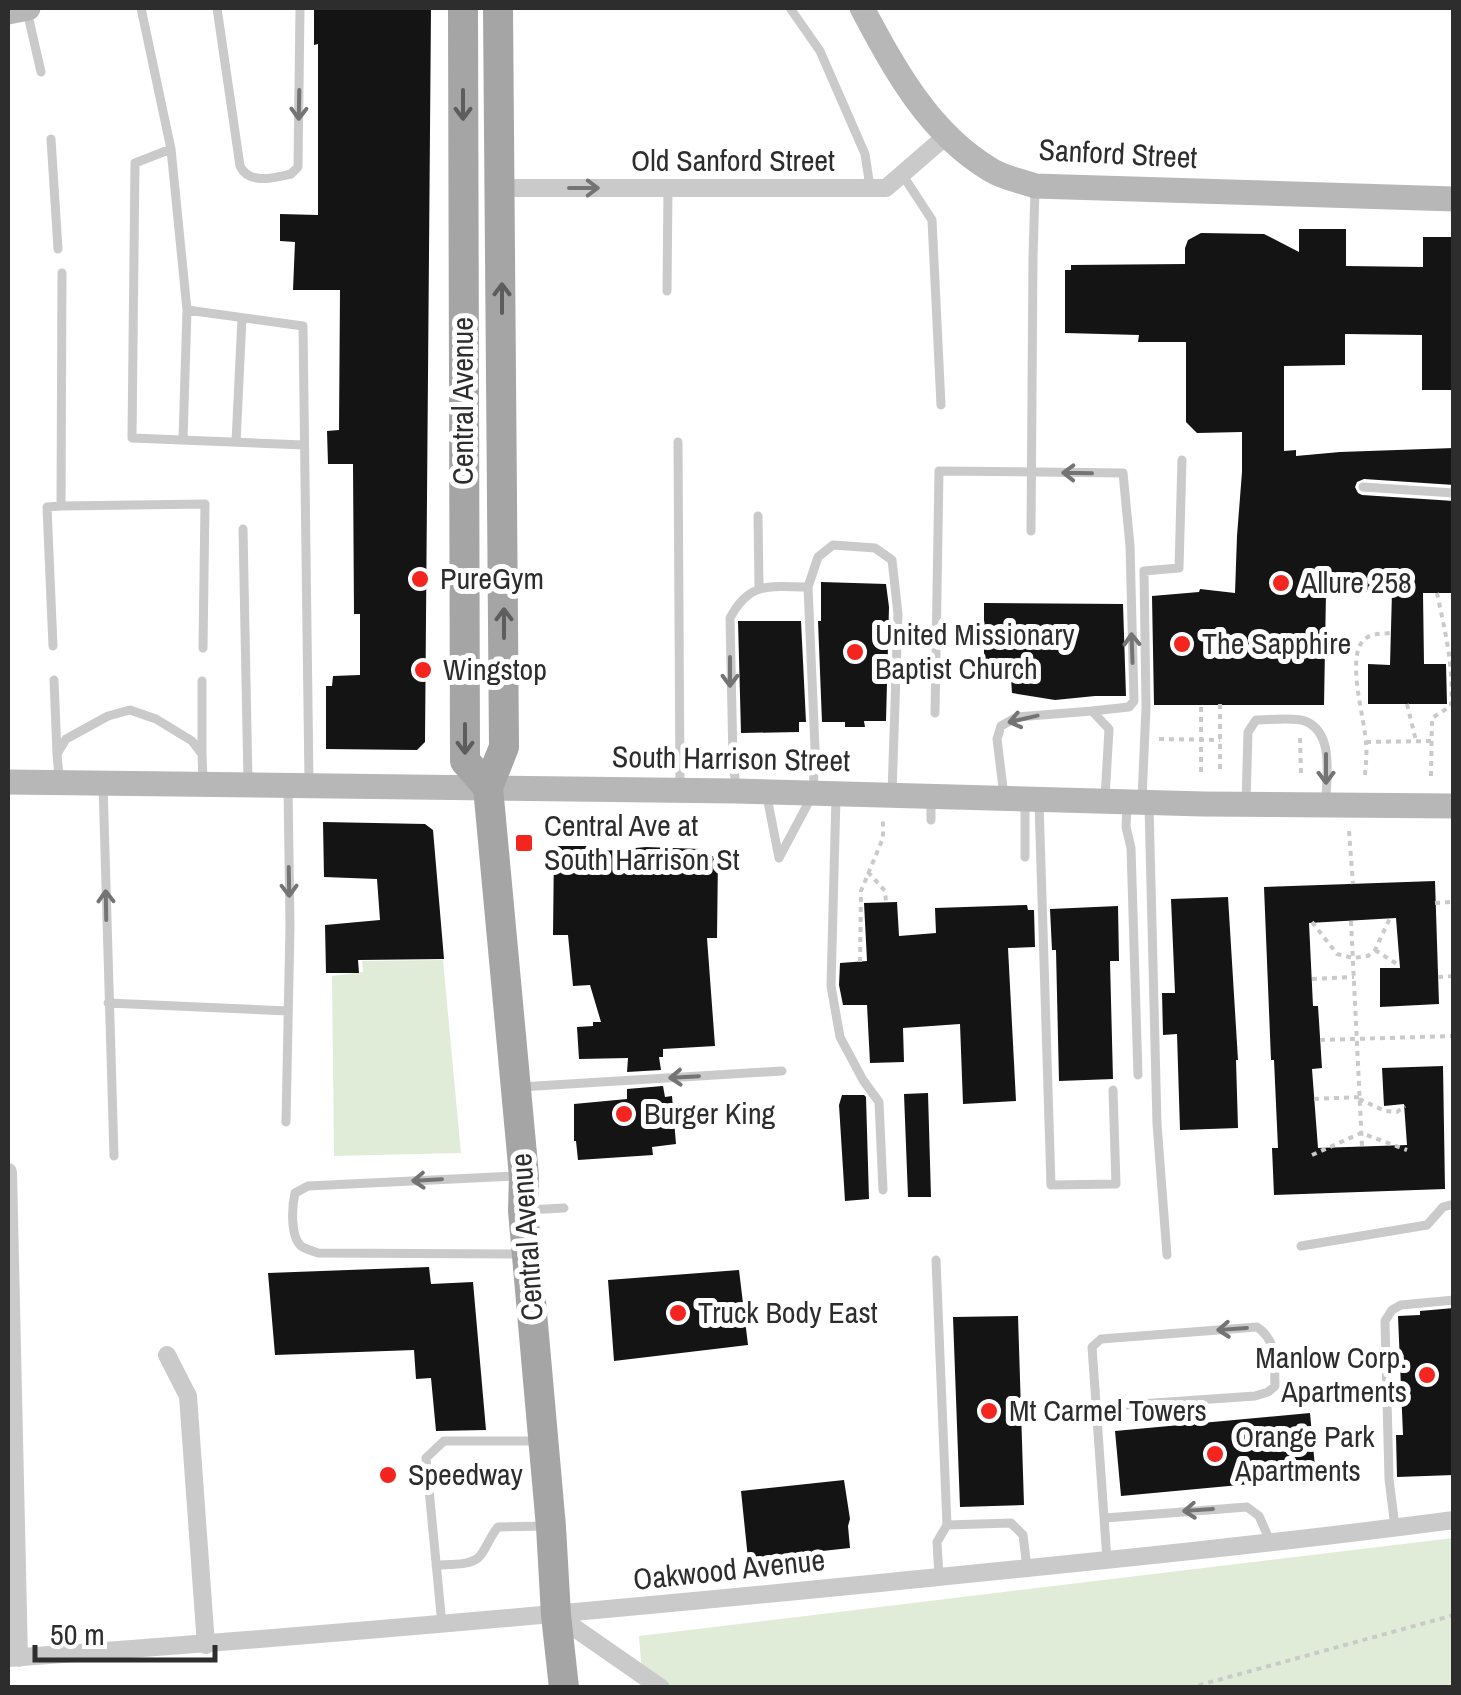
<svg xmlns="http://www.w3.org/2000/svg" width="1461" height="1695" font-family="'Archivo Narrow',sans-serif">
<rect width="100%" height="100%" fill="#fff"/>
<path fill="#e1ecd8" d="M443,960L461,1153L334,1156L332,976L363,972L362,961Z
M1453,1538V1687H643L639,1636Z"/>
<path fill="#141414" d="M314,8H431L425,742L417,750L326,749V686H332L333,676L360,675V614H354L353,464H328L327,431L339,430L340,290H293L295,242L280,241V214L318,215V44L314,45Z
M1299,229H1346V266L1423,267V237H1454V390H1422V335L1345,334V365L1284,366V451L1296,450V456L1340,452L1454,448V485L1364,479L1357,482L1355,487L1358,493L1362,495L1454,501V593H1423L1424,664H1446L1447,704H1368V664L1390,665L1392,592H1326L1324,705H1154L1152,596L1199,592L1200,589L1235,593L1237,536L1242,472V432L1197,433L1186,422V342H1138L1139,335L1065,333V270H1071V265L1185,264V248L1188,240L1201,233L1264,234L1299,252Z
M821,582L886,584L889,607L886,721H864L865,727H845V722H822L818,621H821Z
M984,603L1123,604L1126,696H1095L1055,700L1012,693L1011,679H984Z
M738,621H801L806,722H799V732L741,733Z
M323,822L425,824L433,830L444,959L358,960L359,973H326L325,925L380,920L377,879L324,877Z
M554,846H592L593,852L646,847L700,849V856H718L717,938H707L715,1046L663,1049V1057H659L661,1070L627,1072L628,1058L579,1059L577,1027L593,1026V1022H601L590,985L573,986L568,935H553Z
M1435,881L1439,1004L1380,1007V968H1400L1396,918L1309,923L1313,1006H1318L1322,1068L1312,1069L1318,1148L1407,1145L1404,1104L1384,1106L1382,1068L1443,1066L1445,1189L1274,1195L1272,1148H1278L1274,1060H1271L1264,887Z
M1228,897L1238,1060H1236L1238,1128L1180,1130L1177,1034L1163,1035L1162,993H1175L1171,899Z
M897,902L899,936L936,933L935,908L1027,905L1028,910H1034L1035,947L1008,948L1016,1101L963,1104L960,1024L903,1028L904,1062L870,1063L867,1005H843L839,985L840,963L867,961L864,903Z
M1118,906L1119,961H1110L1113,1079L1059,1081L1056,950H1052L1050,909Z
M663,1086L665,1097L672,1096L676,1144L652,1147L653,1155L578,1160L576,1141H574V1104L627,1099V1089Z
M928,1093L931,1197H908L904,1094Z
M842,1095H864L866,1097L869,1199L845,1201L839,1105Z
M429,1267L431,1284L473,1282L486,1430L436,1431L431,1378L416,1379L414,1350L275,1355L268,1273Z
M739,1270L748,1345L614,1361L608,1280Z
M1454,1308V1475L1397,1477L1396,1435H1403L1398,1316L1420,1315V1311Z
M1018,1316L1024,1505L960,1507L953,1317Z
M1310,1413L1316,1478L1121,1496L1115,1431Z
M844,1480L850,1519L848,1526L850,1548L748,1559L741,1491Z"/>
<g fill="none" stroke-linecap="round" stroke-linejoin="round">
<path stroke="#cacaca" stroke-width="4" stroke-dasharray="5 5" stroke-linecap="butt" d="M1220,704V772
M1407,704L1416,741
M1300,738L1301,774
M1159,739L1220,740
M1366,742L1431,741
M1201,772V704
M1365,775C1366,764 1367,753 1366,743C1365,720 1347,662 1362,642C1369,633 1380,634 1391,633
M1431,776L1432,718L1451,706C1454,667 1445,631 1437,593
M1349,831L1353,884
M868,872L885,891L886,902
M1435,903L1452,902
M1351,921L1362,1146
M1312,922L1337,954L1353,958L1368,956L1375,950L1390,918
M1375,950L1400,966
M860,962L861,891L883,838V821
M1438,977L1454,976
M1312,979L1354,977
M1320,1040L1454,1036
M1314,1099L1359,1097
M1359,1099L1385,1111L1397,1112L1405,1106
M1312,1155L1361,1133L1407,1150
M1189,1688L1454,1615"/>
<path stroke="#cacaca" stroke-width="9" d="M141,8L171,149L187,310L303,326L309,782
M217,8L240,166C249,185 274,178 291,174L298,167L300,8
M790,8L820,51L865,154L870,187
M27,11L41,72
M51,139L58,249
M171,149L135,163L132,438L304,445
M902,174L932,220L941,405
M62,273L61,506L205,504L203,648
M667,291L668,189
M183,440L187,310
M236,442L242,318
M678,442L680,788
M1363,487L1454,493
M758,516L759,587
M243,529L248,782
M1031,531L1033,257L1035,189
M53,646L47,507L61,506
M54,680L57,753
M935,713L939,471L1123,473L1130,546L1134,701L1129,707L1092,711
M202,753V681
M59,777L57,754L66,739L108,716L130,710L156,719L192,741L202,754L203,781
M103,784L114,1156
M736,788L733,760L730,618C750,580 771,587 808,587
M1004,796L997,739L1001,726L1017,717L1092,711L1109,729L1105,798
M767,797L779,858
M836,797L831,986L840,1037L863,1080L879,1102L883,1190
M1142,799L1146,707L1144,571L1179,568L1182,460
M1039,802L1051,1185L1116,1184L1113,1090
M1246,803L1248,732L1256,720C1268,720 1294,717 1305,721C1335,733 1326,777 1326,802
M1127,805L1126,827L1131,848L1138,1075
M1149,805L1157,1124L1167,1255
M931,820V799
M1025,857V800
M779,858L813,794L815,748L808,587L818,557L833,545L875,548L892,560L898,614L892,794
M108,1003L288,1011
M520,1087L782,1071
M286,1122L290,926L288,788
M516,1176L308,1186L295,1193C292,1206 290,1236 301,1246C303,1248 315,1252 318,1253L520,1254
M527,1210L564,1208
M1301,1246L1427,1225L1443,1207L1454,1204
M936,1260L947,1525L937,1542L939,1577
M1097,1407L1255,1396L1268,1392L1275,1386C1274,1363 1278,1341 1257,1327L1101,1339L1092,1347L1107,1560
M1105,1518L1247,1507L1259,1516L1270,1541
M947,1525L1011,1523L1023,1535L1027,1568
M1395,1527L1389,1479L1385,1321L1392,1310L1401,1305L1454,1300
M436,1565C449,1564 470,1566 479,1557C486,1550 490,1536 498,1527L545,1526
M442,1625L426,1458L444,1441H540"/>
<path stroke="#cacaca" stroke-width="18" d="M501,188H886L946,136
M8,1172L19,1658
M167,1355L188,1396L206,1645
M556,1615L661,1688
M8,1658C292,1638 576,1613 859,1585C1058,1565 1256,1546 1454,1520"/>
<path stroke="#b7b7b7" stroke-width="25" d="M862,8C895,70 929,133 991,170C1004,178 1021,181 1035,186L1454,199
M8,12L28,8
M8,782L736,791L1203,804L1454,806"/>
<path stroke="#a5a5a5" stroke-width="30" d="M463,8L465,761L488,787
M498,8L504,747L488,787L524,1176L523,1211L551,1527L556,1615L564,1688"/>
</g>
<defs><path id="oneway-shaft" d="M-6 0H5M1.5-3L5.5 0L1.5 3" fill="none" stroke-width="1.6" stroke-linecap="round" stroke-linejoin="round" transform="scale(2.5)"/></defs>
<g stroke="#747474">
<use href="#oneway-shaft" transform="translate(299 105) rotate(91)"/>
<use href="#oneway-shaft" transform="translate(584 188)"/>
<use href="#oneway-shaft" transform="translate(1077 473) rotate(-179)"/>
<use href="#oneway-shaft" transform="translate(1132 648) rotate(-92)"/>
<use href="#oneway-shaft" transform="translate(730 672) rotate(90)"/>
<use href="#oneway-shaft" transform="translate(1023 719) rotate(167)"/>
<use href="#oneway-shaft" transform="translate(1326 769) rotate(90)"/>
<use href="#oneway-shaft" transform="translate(289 882) rotate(89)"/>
<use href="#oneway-shaft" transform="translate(106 905) rotate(-91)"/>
<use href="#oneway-shaft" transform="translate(684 1077) rotate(177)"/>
<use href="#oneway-shaft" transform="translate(427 1180) rotate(177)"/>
<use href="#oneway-shaft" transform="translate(1232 1329) rotate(176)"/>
<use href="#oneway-shaft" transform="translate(1198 1510) rotate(176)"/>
</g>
<g stroke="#5d5d5d">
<use href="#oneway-shaft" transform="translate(463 105) rotate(90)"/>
<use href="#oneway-shaft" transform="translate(502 298) rotate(-90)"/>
<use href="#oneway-shaft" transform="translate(504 623) rotate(-90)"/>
<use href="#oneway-shaft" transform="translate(465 739) rotate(90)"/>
</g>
<g fill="#f4241f" stroke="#fff" stroke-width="4">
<circle cx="420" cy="579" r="10"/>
<circle cx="1281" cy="583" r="10"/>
<circle cx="1182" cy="644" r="10"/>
<circle cx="855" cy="652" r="10"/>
<circle cx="423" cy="670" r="10"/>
<rect x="514" y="833" width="20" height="20" rx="5"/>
<circle cx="624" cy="1114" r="10"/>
<circle cx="678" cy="1313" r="10"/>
<circle cx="1427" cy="1375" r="10"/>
<circle cx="989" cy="1411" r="10"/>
<circle cx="1215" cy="1454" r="10"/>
<circle cx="388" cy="1475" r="10"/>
</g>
<g text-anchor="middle" stroke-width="10" stroke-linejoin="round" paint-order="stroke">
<g font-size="30" fill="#2d2d2d" stroke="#fff">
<text transform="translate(1118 154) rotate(3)" y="10">Sanford Street</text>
<text x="733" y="171">Old Sanford Street</text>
<text transform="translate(463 401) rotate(-90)" y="10">Central Avenue</text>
<text transform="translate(731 759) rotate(1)" y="10">South Harrison Street</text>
<text transform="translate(527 1237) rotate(-94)" y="10">Central Avenue</text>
<text transform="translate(729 1570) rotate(-6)" y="10">Oakwood Avenue</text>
</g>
<g font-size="30" fill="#2d2d2d" stroke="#fff" text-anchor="start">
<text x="440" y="589">PureGym</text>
<text x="1301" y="593">Allure 258</text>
<text x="875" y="645">United Missionary<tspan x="875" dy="34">Baptist Church</tspan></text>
<text x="1202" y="654">The Sapphire</text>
<text x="443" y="680">Wingstop</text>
<text x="544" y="836">Central Ave at<tspan x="544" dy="34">South Harrison St</tspan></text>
<text x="644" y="1124">Burger King</text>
<text x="698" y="1323">Truck Body East</text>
<text x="1407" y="1368" text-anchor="end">Manlow Corp.<tspan x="1407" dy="34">Apartments</tspan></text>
<text x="1009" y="1421">Mt Carmel Towers</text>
<text x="1235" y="1447">Orange Park<tspan x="1235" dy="34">Apartments</tspan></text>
<text x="408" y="1485">Speedway</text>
</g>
</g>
<rect width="1461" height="1695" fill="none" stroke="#2d2d2d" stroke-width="20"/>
<path d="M35 1645v15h180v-15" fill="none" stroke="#2d2d2d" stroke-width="5"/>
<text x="50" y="1645" font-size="30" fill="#2d2d2d" stroke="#ffffff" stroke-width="8" paint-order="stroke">50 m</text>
</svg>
